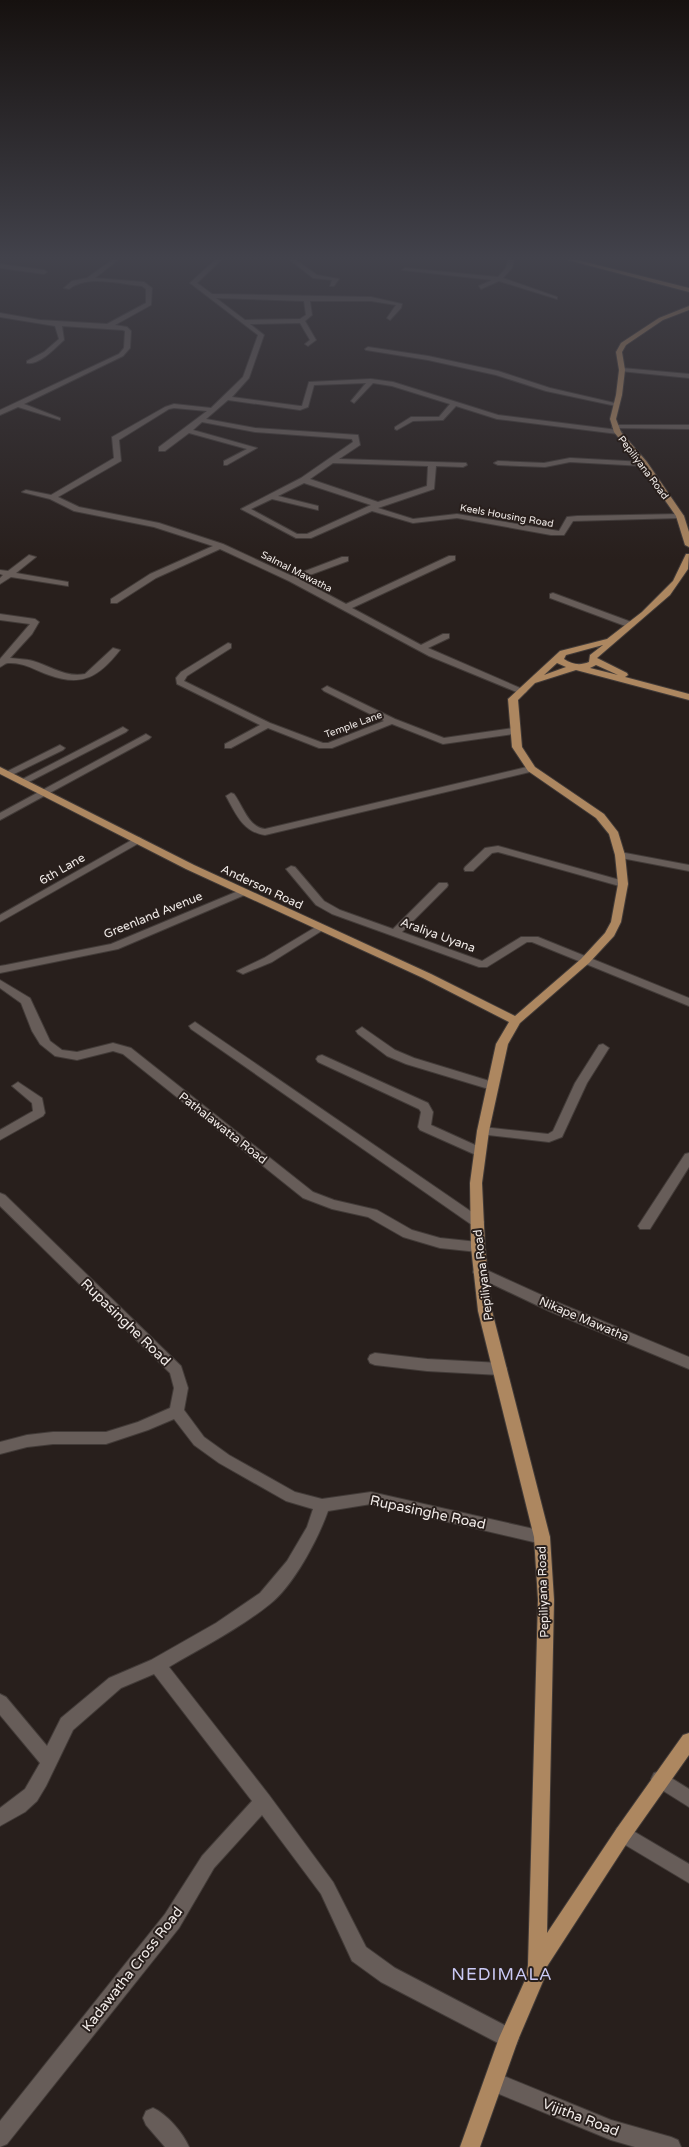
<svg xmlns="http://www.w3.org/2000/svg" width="689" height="2147" font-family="'Varela Round',sans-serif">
<rect width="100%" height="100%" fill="#281f1c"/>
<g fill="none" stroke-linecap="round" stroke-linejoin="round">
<g stroke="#423b38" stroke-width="2">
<path id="minor" d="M112,260H118L95,278L144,282L152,288L151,305L115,325L127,327L131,331L130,348L123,356L24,404L60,418V420L18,407L0,415V410L119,354L124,348L125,331L123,330L62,326L64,340C55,348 40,365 27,363V361L44,352L59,339L55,326L0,317V313L40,320L107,324L146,303V289L142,286C120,284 87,274 69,289L64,288L72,281L87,278Z
M215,260H221L197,283L212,294L371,297L402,304L401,308L390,320L387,318L396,305L371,301H310L312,315L305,321L316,340L308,346L305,344L310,340L300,323L250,324L264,335L249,378L232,397L300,406H302L309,382L371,379L393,382L498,415L618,430L622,432L618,434L497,419L456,406L443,420L413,421L397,430L395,429V427L411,417H439L450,404L392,386L373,383L354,403L351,401L366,383L314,385L308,407L300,410L228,400L206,419L255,428L358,435L360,445L339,459L466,463L467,465L463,467L436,466L434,489L378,508L413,519L457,514L559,531L567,517L577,516L680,514L684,516L680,518L573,521L564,535H551L457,518L413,523L372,511L311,538H296L241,509L301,478L353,442L352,439L255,432L202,422L193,430L257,448L227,465H224V461L247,449L189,433L165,451H159V447L207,411L174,408L169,409L119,440L121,461L58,497L79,507L159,523L223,544L292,576L342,557H348V561L299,579L346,604L449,556H455V560L352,608L421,645L443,634H449V638L428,648L527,691L525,693H519L429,656L289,581L220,549L156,578L117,603H111V599L150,574L213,546L154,527L74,511L50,499L22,492L26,490L51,495L114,458L112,437L165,407L174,404L211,408L243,377L258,335L190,283ZM216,298L304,301L306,315L300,319L245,320ZM333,463L428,466L427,486L378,502L310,479ZM304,483L371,505L307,534H297L251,509L272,499L318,510V506L278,496Z
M290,260H296L317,275L339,279L334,286H330L332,280L313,278Z
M508,260H514L512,268L503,278L557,297V299L499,281L481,289L479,286L492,280L402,270L405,268L498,277L506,268Z
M0,264L44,270L47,272L44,274L0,268Z
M368,347L428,356L498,371L550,388L619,404L616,406L546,391L496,375L428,360L366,350L365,349Z
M622,368L689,374V378L620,371V369Z
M616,425H689V429L614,428L612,427Z
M570,458L644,462L648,464L644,466L570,462L545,467L498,465L494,463L498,461L544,463Z
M29,555L36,557L16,573L68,582V586L11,577L0,584V578L3,575L0,574V570L8,571Z
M553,593L634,623L635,625L628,627L550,598V594Z
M0,614L35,619L39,622L32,634L10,658C17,659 26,659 33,661C50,666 66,678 85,674L113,648L120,650C99,677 82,687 49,675C35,670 23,662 8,663C5,663 3,666 0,667V659L30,624L0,620Z
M228,643L231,644V648L187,676L184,681L270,723L323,743H328L384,721L324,691L322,689L327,686L395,719L444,738L514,728L519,731L514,734L443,744L392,724L332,748H319L268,728L231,748H225V744L260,725L177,684L176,678L181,672Z
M123,727L128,730L126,732L25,784L22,785L17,782Z
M146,734L151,737L149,739L0,820V813Z
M60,745L65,748L63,750L10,776L7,777L2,774Z
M531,766L536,769L534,771L265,835C243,832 236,814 226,796L231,793L234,794C243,806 248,827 265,829Z
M137,837L141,838V842L0,922V915Z
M498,846L627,882L628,884L623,887L498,852L492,853L473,871H465L464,869L465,867L485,848Z
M620,852L689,865V871L616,857L615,855L616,853Z
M291,866L295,867L324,901L340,910L393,929L439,883H447L448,885L447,887L402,932L482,961L521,937H538L689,998V1006L532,942H527L487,967H479L332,914L316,905L286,869Z
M243,889L248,892L247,894L118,949L0,973V966L6,965L111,944Z
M319,925L323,926L324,928L323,930L272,962L243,974L237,971L264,958Z
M0,980L30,998L50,1041L62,1050L77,1052L113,1043L131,1048L313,1192L334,1200L377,1210L412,1230L440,1238L478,1242L483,1244L485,1247L483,1250L478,1252L440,1248L403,1237L368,1217L332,1209L303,1198L123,1054L113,1051L77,1060L55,1056L40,1044L32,1031L21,1003L0,988Z
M195,1022L482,1219L484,1222L482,1225H472L191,1029L189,1026Z
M362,1027L395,1050L414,1058L496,1083L498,1086L492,1090L406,1064L387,1056L358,1034L356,1031Z
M603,1044L609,1048L587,1083L562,1137L549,1142L479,1134L477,1131L479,1128L483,1127L548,1134L553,1131L575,1083L599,1045Z
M322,1055L428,1103L433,1112L431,1125L484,1149L486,1152L484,1155H476L420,1130L418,1127L421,1112L419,1109L318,1062L316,1059L318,1056Z
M18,1082L42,1098L45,1113L43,1116L0,1140V1130L33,1111L32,1103L12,1086Z
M689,1153V1167L650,1229H640L638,1226L640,1223L685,1154Z
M0,1193L5,1195L181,1366L188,1388L184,1410L204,1437L229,1455L295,1492L322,1499L371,1492L547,1532L550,1537L547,1542L542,1544L371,1504L328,1511C318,1539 294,1585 270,1604C239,1629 203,1647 169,1667L269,1795L333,1882L366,1947L395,1968L516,2031L519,2038L516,2045L509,2048L502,2045L381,1982L352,1961L321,1894L262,1815L214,1868L179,1928L7,2144L0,2147V2121L165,1914L202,1856L252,1801L154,1674L121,1688L73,1730L46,1786L37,1801L25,1812L0,1826V1808L25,1789L40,1763L0,1715V1694L6,1697L47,1746L61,1718L109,1678L151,1660L216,1623L260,1593L287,1561L307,1527L313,1509L286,1501L219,1463L194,1445L174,1419L148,1430L106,1444H53L27,1447L0,1454V1442L27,1435L53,1432H106L138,1422L170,1408L174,1388L170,1373L0,1206Z
M480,1267L559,1303L689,1357V1369L549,1311L475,1276L473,1272L475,1268Z
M375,1353L427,1359L500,1363L505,1365L507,1369L505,1373L500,1375L427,1371L375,1365L370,1363L368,1359L370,1355Z
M660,1771L689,1789V1807L654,1785L651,1779L654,1773Z
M623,1825L689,1864V1883L617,1840L614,1834L617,1828Z
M494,2072L611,2120L671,2137L678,2140L681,2147H635L611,2140L487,2089L484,2082L487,2075Z
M153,2108C167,2114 183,2133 189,2147H165L146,2125L143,2118L146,2111Z"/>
</g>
<g stroke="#423b38" stroke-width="2">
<path id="major" d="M568,260H577L689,288V292Z
M689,306V310L663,320L626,345L622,352L625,370L622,395L616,419L621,432L647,462L684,516L689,532V547L685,545L676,516L641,466L614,432L610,419L616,395L619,370L616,352L621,343L659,318Z
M686,554H689L688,569L670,595L597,658L627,673L628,675L625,677L689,694V700L576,670L535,683L518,700L522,747L535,767L604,814L618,832L625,855L628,884L621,922L614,936L589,963L520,1023L508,1044L489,1131L482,1183L485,1247L492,1311L550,1537L554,1600L547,1933L617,1828L683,1735L689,1733V1755L629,1840L546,1968L544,1979L518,2040L480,2147H460L499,2038L526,1978L528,1965L538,1600L534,1537L478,1311L471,1247L470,1183L477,1131L496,1044L509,1022L423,978L186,869L0,774V767L194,865L431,974L515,1016L581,959L605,933L611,922L618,884L615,855L609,834L596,818L528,771L512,747L508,699L560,651L607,639L642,612L673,581ZM603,645L590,655L589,662C579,666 572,664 564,659L566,655ZM557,663L566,667L544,675ZM596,665L618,675L590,668Z"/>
</g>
<use href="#minor" fill="#675d59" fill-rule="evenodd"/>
<use href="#major" fill="#ad8760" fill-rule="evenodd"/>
</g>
<linearGradient id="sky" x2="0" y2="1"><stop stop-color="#16110f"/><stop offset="0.46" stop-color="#42424b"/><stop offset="1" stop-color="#42424b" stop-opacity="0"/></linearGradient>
<rect width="689" height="560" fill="url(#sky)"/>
<g text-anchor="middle" stroke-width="4" stroke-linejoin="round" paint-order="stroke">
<g font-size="10" fill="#f1ebe8" stroke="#281f1c">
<text transform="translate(644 467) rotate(53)" y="4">Pepiliyana Road</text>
<text transform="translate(507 515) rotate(10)" y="4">Keels Housing Road</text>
<text transform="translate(297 571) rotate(27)" y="4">Salmal Mawatha</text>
<text transform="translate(353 724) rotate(-20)" y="4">Temple Lane</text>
</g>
<g font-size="12" fill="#f1ebe8" stroke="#281f1c">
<text transform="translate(62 869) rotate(-30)" y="4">6th Lane</text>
<text transform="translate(262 887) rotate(25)" y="4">Anderson Road</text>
<text transform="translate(153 915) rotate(-22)" y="4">Greenland Avenue</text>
<text transform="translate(438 935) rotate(20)" y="4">Araliya Uyana</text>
<text transform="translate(223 1128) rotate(38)" y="4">Pathalawatta Road</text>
<text transform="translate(483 1275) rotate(-97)" y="4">Pepiliyana Road</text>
<text transform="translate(584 1319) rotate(23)" y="4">Nikape Mawatha</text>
<text transform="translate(543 1592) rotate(-92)" y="4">Pepiliyana Road</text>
</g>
<g font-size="14" fill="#f1ebe8" stroke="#281f1c">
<text transform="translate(126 1322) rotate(44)" y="5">Rupasinghe Road</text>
<text transform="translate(428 1512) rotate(12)" y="5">Rupasinghe Road</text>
<text transform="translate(132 1969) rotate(-52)" y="5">Kadawatha Cross Road</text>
<text transform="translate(581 2117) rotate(21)" y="5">Vijitha Road</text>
</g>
<g font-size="17" letter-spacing="1" fill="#cbcaf6" stroke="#281f1c">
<text x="502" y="1980">NEDIMALA</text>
</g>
</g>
</svg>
